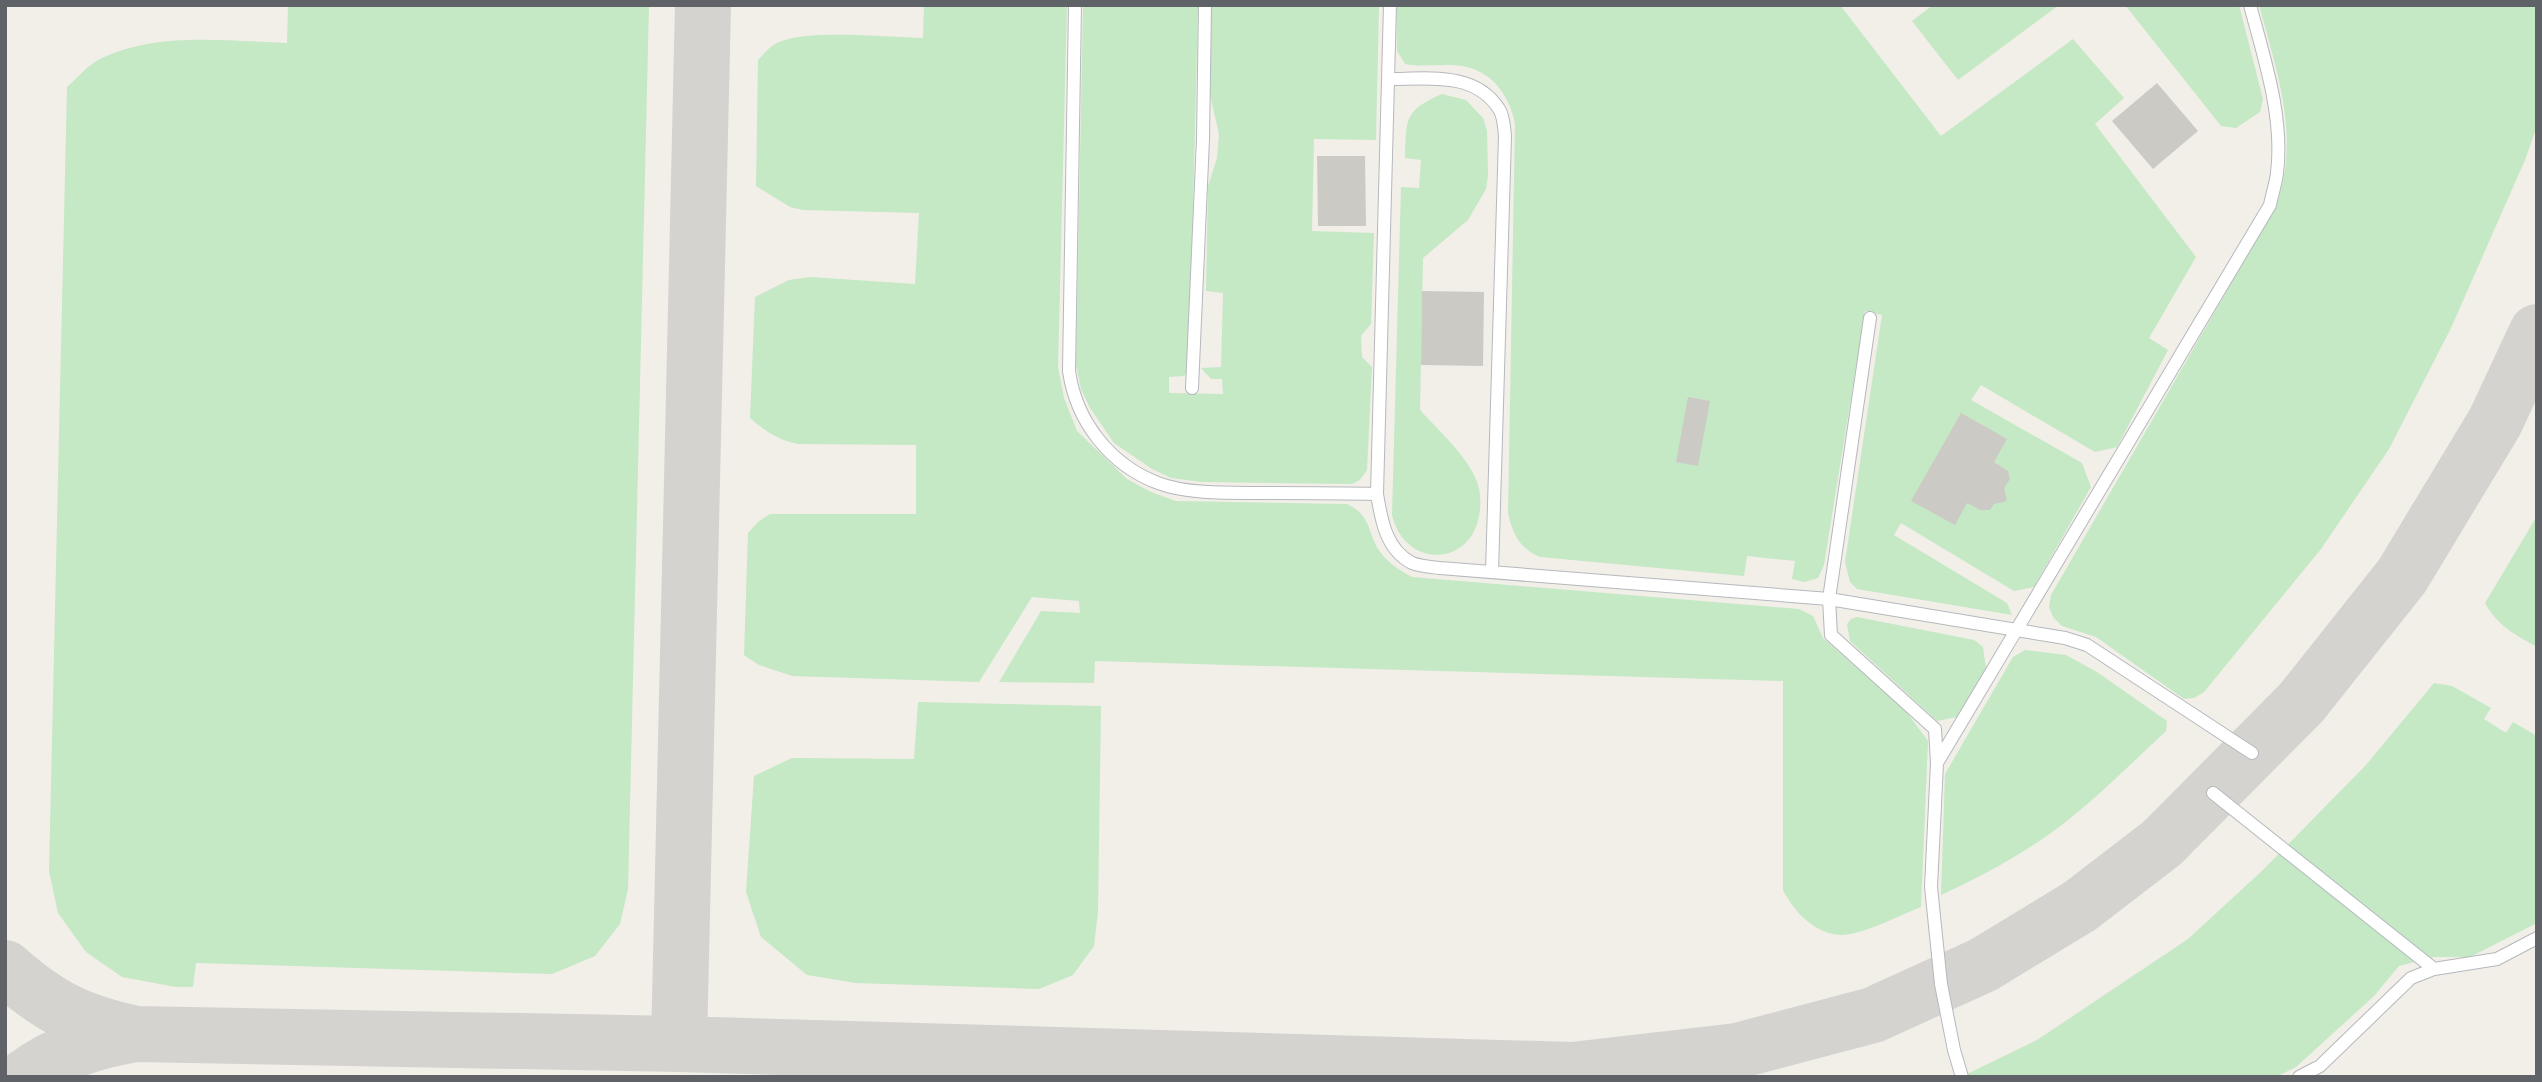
<svg xmlns="http://www.w3.org/2000/svg" width="2542" height="1082" font-family="Arial,sans-serif">
<rect width="100%" height="100%" fill="#f1efe8"/>
<path fill="#c5e8c5" d="M288,5H649L628,889L620,924L595,956L552,974L196,963L193,987H176L122,977L86,952L58,913L49,871L67,87C77,78 88,65 100,59C157,31 226,41 287,43Z
M924,5H1067L1058,367L1064,398L1077,431L1127,479L1151,492L1176,501L1347,504C1373,516 1366,533 1381,553C1389,564 1401,571 1412,577L1799,609L1813,616L1823,638L1905,710L1928,741L1921,907C1900,915 1865,934 1842,935C1816,935 1794,912 1783,890V681L1095,661L1094,683L999,682L1041,611L1080,613L1079,601L1032,597L979,682L792,676L759,665L744,655L748,533L758,522L770,514H916V445L798,444C778,440 765,431 750,418L755,297L789,280L810,277L915,284L919,213L803,210L790,207L756,186L758,60C765,53 770,46 779,42C808,29 888,37 923,38Z
M1083,5H1198L1189,370L1184,376L1169,377V393L1223,394L1222,379H1211L1201,368L1221,367L1223,293L1206,291L1208,186L1217,158L1219,134L1210,95L1211,5H1379L1376,140L1314,139L1312,231L1374,233L1371,324L1361,336L1362,357L1372,367L1367,470L1360,480L1352,484L1202,482L1171,478L1152,469L1114,443L1090,408L1081,389L1076,365Z
M1396,5H1840L1941,136L2073,39L2124,98L2095,124L2196,257L2149,338L2168,350L2117,447L2095,452L1981,385L1971,400L2082,463L2091,487L2034,587L2014,591L1901,523L1894,535L2007,603L2012,615L1857,589L1850,582L1845,562L1882,315L1865,311L1824,565L1818,578L1804,582L1792,579L1795,561L1747,556L1744,576L1540,557C1520,549 1512,533 1508,513L1515,124C1510,98 1495,74 1467,67C1448,62 1425,68 1405,64L1397,51Z
M1933,5H2059L1958,80L1912,21Z
M2125,5H2239L2263,99L2260,112L2236,128L2221,126Z
M2259,5H2537V126L2525,160L2451,328L2389,449L2321,549L2204,692L2194,698L2184,699L2096,637L2062,626L2053,617L2049,607L2051,595L2276,206C2301,138 2277,72 2259,5Z
M1442,94L1466,100L1483,118L1487,131L1488,176L1486,189L1468,220L1423,258L1420,410C1439,431 1463,452 1475,477C1480,487 1481,499 1480,509C1475,568 1405,570 1392,515L1401,187L1419,188L1421,160L1405,158C1407,119 1403,111 1442,94Z
M2537,516V647C2515,635 2497,625 2485,603Z
M1857,617L1974,640L1983,647L1986,668L1957,717L1937,721L1850,641L1847,624L1851,619Z
M2025,650L2066,655L2097,672L2167,721L2166,731C2137,758 2109,786 2079,811C2038,846 1989,873 1941,895L1945,774L2013,657Z
M2434,683L2452,686L2491,708L2484,719L2506,733L2513,722L2537,736V923L2470,957H2434L2399,966L2374,996L2296,1067L2276,1077H1961L2037,1040L2188,939L2263,870L2366,765Z
M918,702L1101,706L1098,911L1094,946L1073,975L1039,989L856,983L807,975L761,937L746,892L754,776L792,758L914,759Z"/>
<g fill="none" stroke-linecap="round" stroke-linejoin="round">
<path stroke="#d4d3d0" stroke-width="56" d="M5,968C49,1007 79,1022 136,1034L679,1044L1572,1070L1737,1051L1873,1015L1983,965L2080,906L2162,843L2301,703L2402,576L2495,422L2537,332
M679,1044L703,5
M25,1077C58,1052 96,1041 136,1034"/>
</g>
<path fill="#cccac5" d="M2157,83L2198,131L2153,169L2112,121Z
M1317,156H1365L1366,226H1318Z
M1422,291L1484,292L1483,366L1421,365Z
M1688,397L1710,401L1698,466L1676,462Z
M1961,413L2007,439L1994,462L2008,471L2010,479L2004,488L2007,501L1994,504L1990,510H1980L1967,503L1955,525L1911,501Z"/>
<g fill="none" stroke-linecap="round" stroke-linejoin="round">
<g stroke="#b5b8bc" stroke-width="14">
<path id="service" d="M1075,5L1069,371C1076,421 1110,465 1158,483C1186,494 1229,493 1259,493C1298,493 1337,493 1377,494
M1390,5L1377,494C1381,519 1386,550 1412,563C1419,566 1431,567 1440,568L1829,599L2065,638L2087,645L2252,753
M1388,79C1427,79 1475,71 1499,109C1504,116 1504,128 1505,136L1492,572
M1870,318L1829,599L1831,635L1935,729L1937,763L1931,887L1941,984L1954,1050L1962,1077
M1192,388L1203,139L1205,5
M1937,763L2270,205C2272,194 2276,183 2277,173C2284,117 2264,58 2250,5
M2213,793L2434,969
M2299,1077L2320,1066L2411,978L2434,969L2497,959L2537,938"/>
</g>
<use href="#service" stroke="#fff" stroke-width="12"/>
</g>
<rect width="2542" height="1082" fill="none" stroke="#5f6368" stroke-width="14"/>
</svg>
